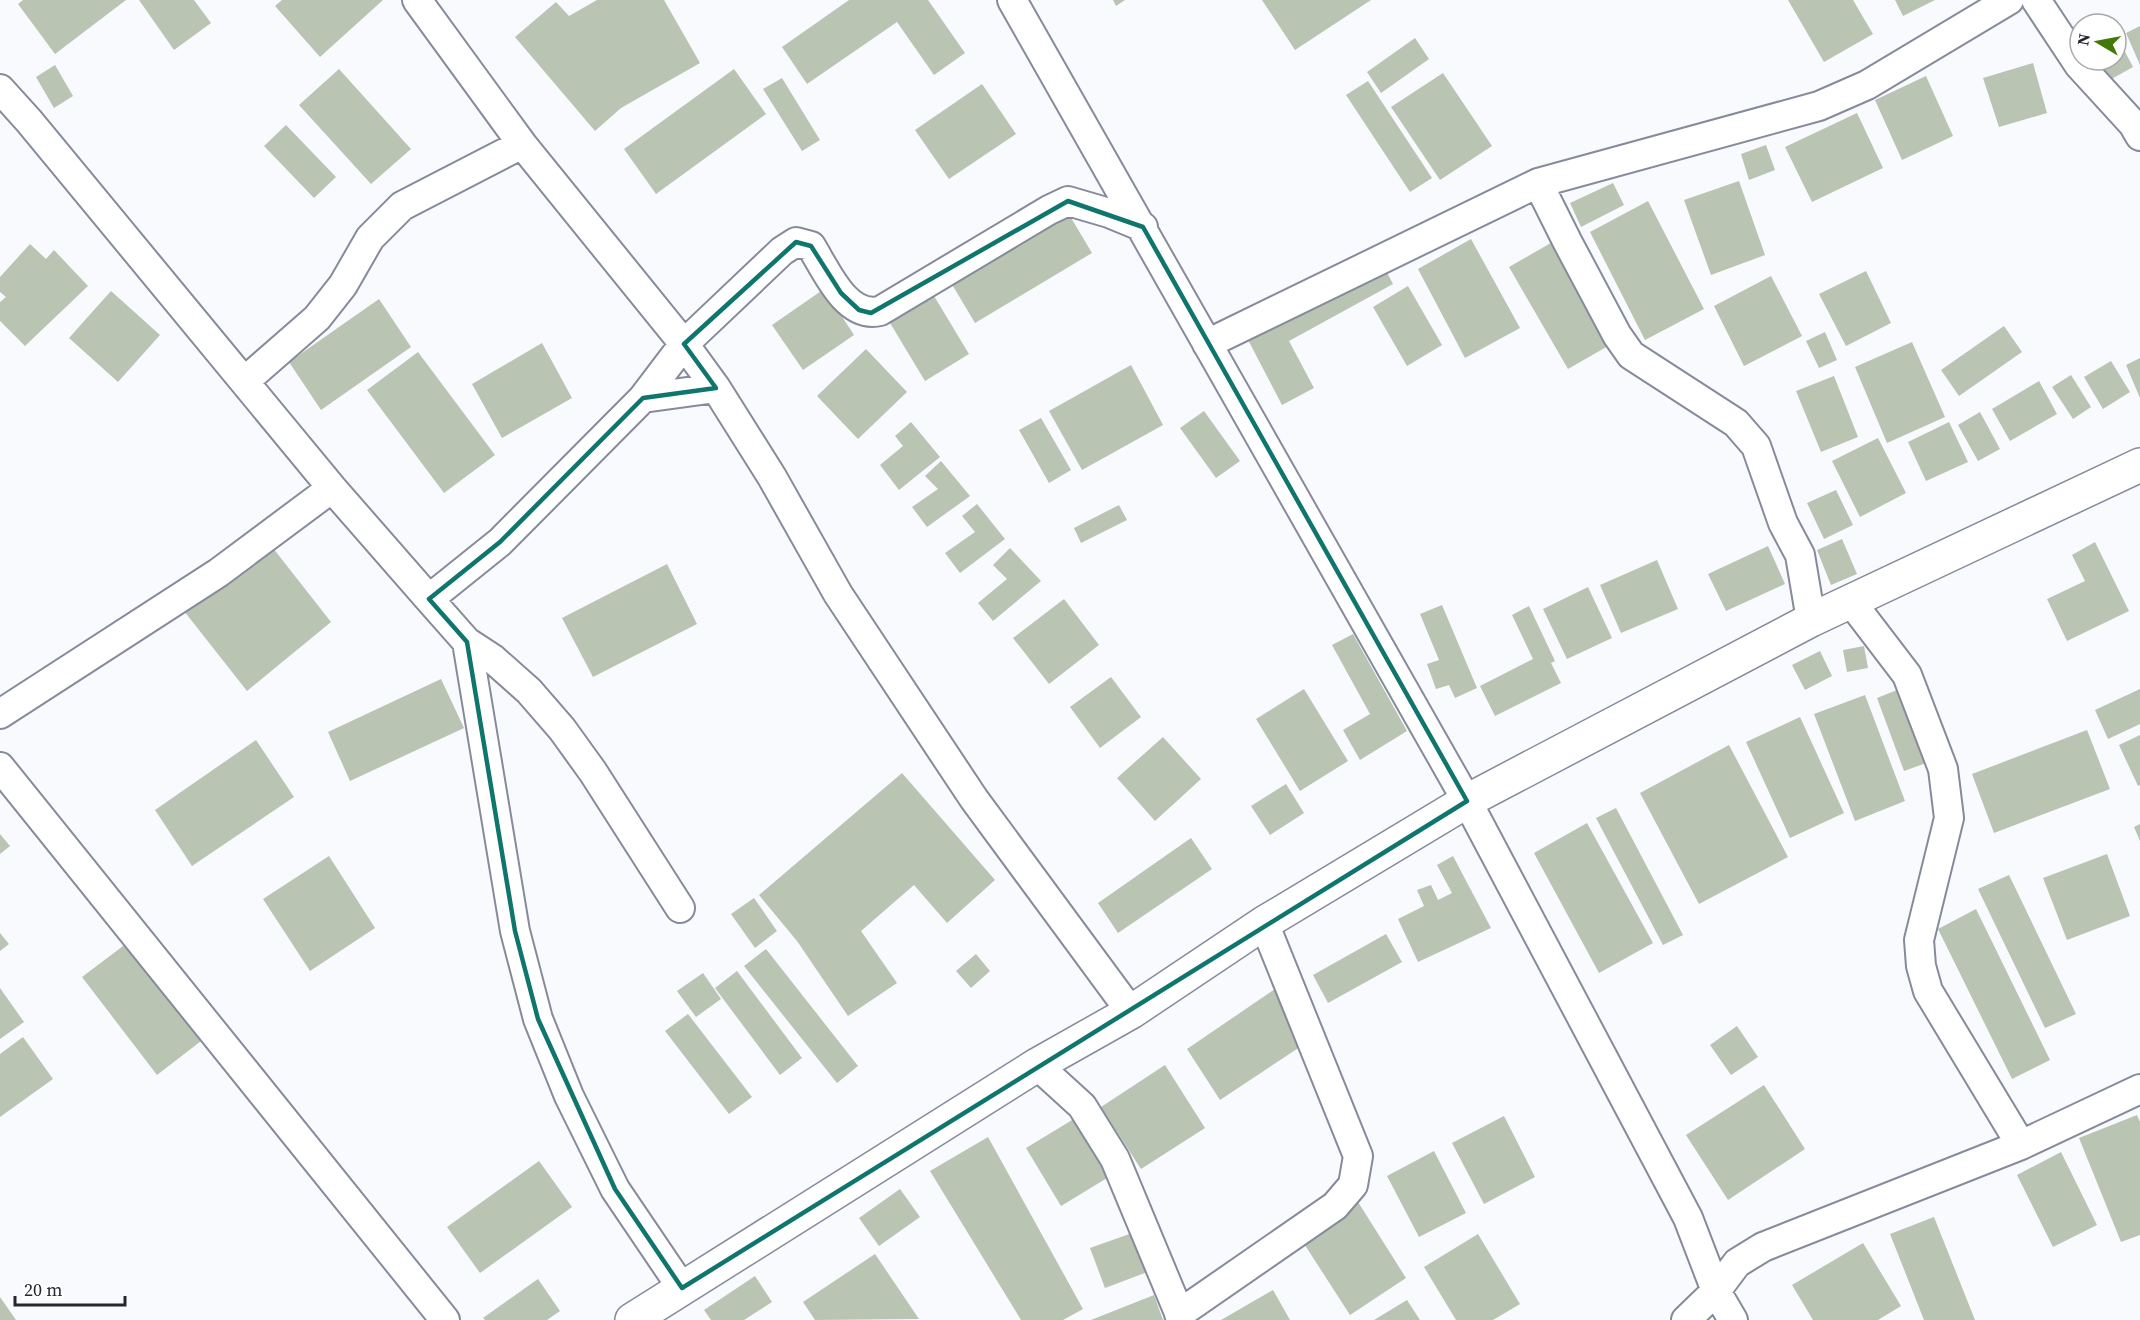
<svg xmlns="http://www.w3.org/2000/svg" width="2140" height="1320" font-family="'Source Serif 4',serif">
<rect width="100%" height="100%" fill="#f9fafe"/>
<path fill="#b9c4b3" d="M23,0H126L55,54L18,4Z
M139,0H194L211,23L174,50Z
M282,0H383L320,57L275,6Z
M597,0H664L700,63L621,108L595,131L515,37L556,2L569,16Z
M849,0H928L965,53L934,75L897,22L807,84L782,47Z
M1113,0H1125L1116,6Z
M1262,0H1371L1295,50Z
M1788,0H1853L1873,34L1824,62Z
M1895,0H1935L1903,16Z
M2140,26V65L2126,33Z
M1415,38L1429,59L1381,93L1367,72Z
M2121,44L2133,67L2108,81L2096,60H2116V47Z
M2033,63L2047,113L1999,127L1983,78Z
M55,65L73,96L54,108L36,77Z
M339,69L411,149L371,184L299,105Z
M734,69L766,114L656,194L624,149Z
M1443,73L1492,146L1440,180L1391,107Z
M1926,76L1953,136L1902,160L1875,100Z
M782,78L820,140L802,151L763,89Z
M1368,81L1432,178L1410,192L1346,95Z
M982,84L1016,134L949,179L915,130Z
M1857,113L1883,168L1812,202L1785,147Z
M286,125L336,177L314,198L264,146Z
M1766,145L1775,170L1749,180L1741,154Z
M1739,181L1765,255L1711,275L1684,200Z
M1613,183L1624,205L1581,227L1570,203Z
M1648,201L1704,309L1645,340L1590,232Z
M1064,206L1092,253L975,323L947,276Z
M1471,239L1520,328L1465,358L1418,269Z
M1556,240L1615,342L1568,369L1509,267Z
M30,244L46,259L54,250L88,286L25,346L0,321V302L6,297L0,292V277Z
M1382,263L1393,284L1289,341L1314,388L1282,405L1247,338Z
M1866,271L1891,323L1846,346L1819,294Z
M1771,276L1802,336L1744,366L1714,306Z
M928,286L969,354L925,381L884,313Z
M1408,286L1442,345L1407,366L1373,307Z
M824,289L854,335L803,370L772,325Z
M111,291L160,335L118,382L69,338Z
M379,299L411,347L321,410L289,362Z
M2004,326L2022,352L1959,396L1941,370Z
M1825,332L1837,360L1819,368L1806,341Z
M1912,342L1945,417L1887,443L1855,367Z
M542,343L572,398L502,438L472,384Z
M866,349L907,392L858,439L817,396Z
M418,352L495,455L444,493L367,390Z
M2140,358V398L2126,365Z
M2111,361L2130,392L2103,409L2084,377Z
M1131,365L1163,425L1082,470L1049,411Z
M2071,375L2091,407L2073,419L2052,387Z
M1834,376L1858,437L1821,452L1796,391Z
M2039,381L2057,414L2010,441L1992,409Z
M1204,411L1240,461L1216,478L1180,428Z
M1980,412L2000,449L1978,461L1958,425Z
M1041,418L1071,470L1049,483L1019,430Z
M911,422L940,457L899,490L880,465L903,446L895,436Z
M1949,422L1968,462L1926,481L1908,442Z
M1878,438L1906,493L1860,517L1832,461Z
M941,461L970,496L927,527L912,507L938,489L925,476Z
M1836,490L1853,525L1824,539L1807,503Z
M977,504L1005,539L960,573L945,553L975,532L962,516Z
M1119,505L1127,520L1081,543L1074,528Z
M1842,539L1857,574L1831,585L1817,550Z
M2095,542L2129,611L2067,641L2047,599L2085,581L2072,555Z
M269,543L331,622L247,691L184,611Z
M1768,546L1785,584L1726,611L1708,574Z
M1010,548L1041,581L993,621L978,603L1007,579L993,565Z
M1657,560L1678,609L1621,633L1600,585Z
M667,564L697,624L593,677L562,618Z
M1588,587L1612,638L1567,659L1543,609Z
M1064,599L1099,645L1049,684L1013,638Z
M1442,605L1477,688L1455,698L1449,685L1436,689L1427,664L1439,660L1420,614Z
M1529,606L1555,661L1551,663L1561,683L1495,716L1480,686L1533,659L1512,615Z
M1353,634L1407,731L1360,760L1343,730L1370,714L1332,645Z
M1864,646L1868,668L1847,672L1843,650Z
M1820,651L1832,676L1805,690L1792,665Z
M1111,677L1141,717L1100,748L1070,707Z
M441,679L464,728L350,781L328,732Z
M1902,688L1929,762L1904,771L1877,698Z
M1304,689L1348,761L1300,791L1256,719Z
M2140,689V724L2108,739L2095,710Z
M1865,695L1905,801L1855,821L1814,714Z
M1800,717L1844,813L1790,838L1746,742Z
M2087,730L2110,789L1994,833L1972,774Z
M2140,735V785L2138,786L2119,745Z
M1163,737L1201,779L1155,821L1117,778Z
M256,740L294,797L192,866L155,810Z
M1729,745L1788,857L1699,904L1640,793Z
M902,773L995,880L947,923L914,885L861,931L897,983L848,1016L797,941L759,895Z
M1286,784L1304,813L1270,835L1251,806Z
M1616,808L1683,935L1663,945L1596,818Z
M1587,823L1653,943L1599,973L1534,853Z
M2140,824V841L2134,827Z
M0,834L10,846L0,854Z
M1191,838L1212,869L1118,933L1098,903Z
M2107,854L2130,916L2067,940L2043,878Z
M329,856L375,928L310,971L263,899Z
M1453,856L1491,928L1418,962L1398,919L1424,906L1417,890L1431,885L1438,900L1452,893L1437,865Z
M2009,875L2076,1014L2045,1028L1978,889Z
M754,898L777,931L755,948L731,914Z
M1976,909L2050,1060L2012,1079L1938,929Z
M0,933L9,944L0,951Z
M1386,934L1402,962L1328,1003L1313,975Z
M131,940L205,1038L157,1075L82,977Z
M766,949L858,1066L837,1083L744,966Z
M976,954L990,971L971,988L956,971Z
M737,971L802,1058L780,1075L715,988Z
M703,973L721,999L696,1017L677,991Z
M0,988L24,1022L0,1039Z
M1275,989L1309,1041L1220,1100L1187,1049Z
M688,1014L752,1097L729,1114L665,1031Z
M1737,1026L1758,1057L1731,1075L1710,1045Z
M23,1037L53,1079L0,1117V1054Z
M1165,1065L1205,1128L1141,1169L1101,1107Z
M1764,1085L1805,1149L1728,1200L1686,1135Z
M1082,1114L1117,1172L1061,1206L1026,1148Z
M2137,1115L2140,1122V1235L2121,1242L2079,1138Z
M1504,1116L1535,1177L1484,1204L1452,1143Z
M988,1137L1083,1309L1063,1320H1021L930,1171Z
M1434,1151L1466,1213L1419,1237L1387,1176Z
M2061,1152L2097,1225L2053,1247L2017,1175Z
M539,1161L572,1207L480,1273L447,1227Z
M900,1189L920,1217L879,1246L859,1218Z
M1358,1202L1406,1278L1350,1315L1301,1239Z
M1934,1217L1975,1320H1924L1890,1234Z
M1135,1232L1150,1271L1105,1288L1090,1248Z
M1478,1234L1520,1304L1493,1320H1456L1424,1267Z
M1863,1243L1901,1306L1878,1320H1813L1792,1285Z
M875,1254L919,1319L815,1320L803,1302Z
M755,1276L772,1302L744,1320H711L704,1310Z
M538,1279L560,1311L547,1320H485L483,1318Z
M1273,1290L1290,1320H1221Z
M1154,1295L1163,1320H1091Z
M0,1297L16,1320H0Z
M1407,1300L1420,1320H1374Z"/>
<g fill="none" stroke-linecap="round" stroke-linejoin="round">
<g stroke="#868b9b" stroke-width="32">
<path id="minor" d="M417,0L522,144L684,344L716,388L772,477L838,594L974,799L1131,1012
M1012,0L1467,801L1688,1218L1716,1291L1733,1320
M2036,0L2079,65L2133,124L2140,136
M0,89L29,121L332,488L429,599L467,642L493,659L529,691L562,729L593,772L680,908
M1538,183L1567,241L1617,335L1631,355L1736,423L1756,446L1783,523L1800,555L1811,620
M1207,344L1538,183L1819,106L1867,85L2009,0
M245,381L317,318L343,285L370,238L402,206L522,144
M643,398L716,388
M429,599L500,542L643,398L684,344L782,251L796,242L811,246C826,270 846,319 880,311L1049,210L1068,201L1109,213L1143,227
M1852,603L1907,675L1943,769L1949,818L1919,940L1921,966L1928,991L2021,1145
M467,642L515,931L538,1019L569,1096L615,1189L682,1288
M0,714L218,573L332,488
M0,767L445,1320
M1037,1065L1082,1106L1115,1159L1182,1320
M1179,1314L1335,1206L1353,1185L1358,1156L1264,923
M1686,1320L1716,1291L1737,1263L1763,1247L2021,1145L2140,1089"/>
</g>
<g stroke="#868b9b" stroke-width="36">
<path id="tertiary" d="M632,1320L1037,1065L1131,1012L1264,923L1467,801L1811,620L2140,465"/>
</g>
<use href="#minor" stroke="#fff" stroke-width="28"/>
<use href="#tertiary" stroke="#fff" stroke-width="33"/>
</g>
<path fill="none" stroke="#0f766e" stroke-width="4.5" stroke-linejoin="round" d="M1068,201L1143,227L1467,801L682,1288L615,1189L538,1019L515,931L467,642L429,599L500,542L643,398L716,388L684,344L796,242L811,246L841,293L859,310L871,313Z"/>
<g transform="translate(2098 42) rotate(280)"><circle r="28" fill="#ffffff" stroke="#a8a9ab" stroke-width="1.5"/>
<path d="M0-4.5L10 22L0 15L-10 22Z" fill="#437909"/>
<text y="-9" font-size="16" font-weight="bold" text-anchor="middle" fill="#25272e">N</text>
</g>
<path d="M15 1296v9h110v-9" fill="none" stroke="#25272e" stroke-width="3"/>
<text x="24" y="1296" font-size="18" fill="#25272e" stroke="#ffffff" stroke-width="4.5" paint-order="stroke">20 m</text>
</svg>
